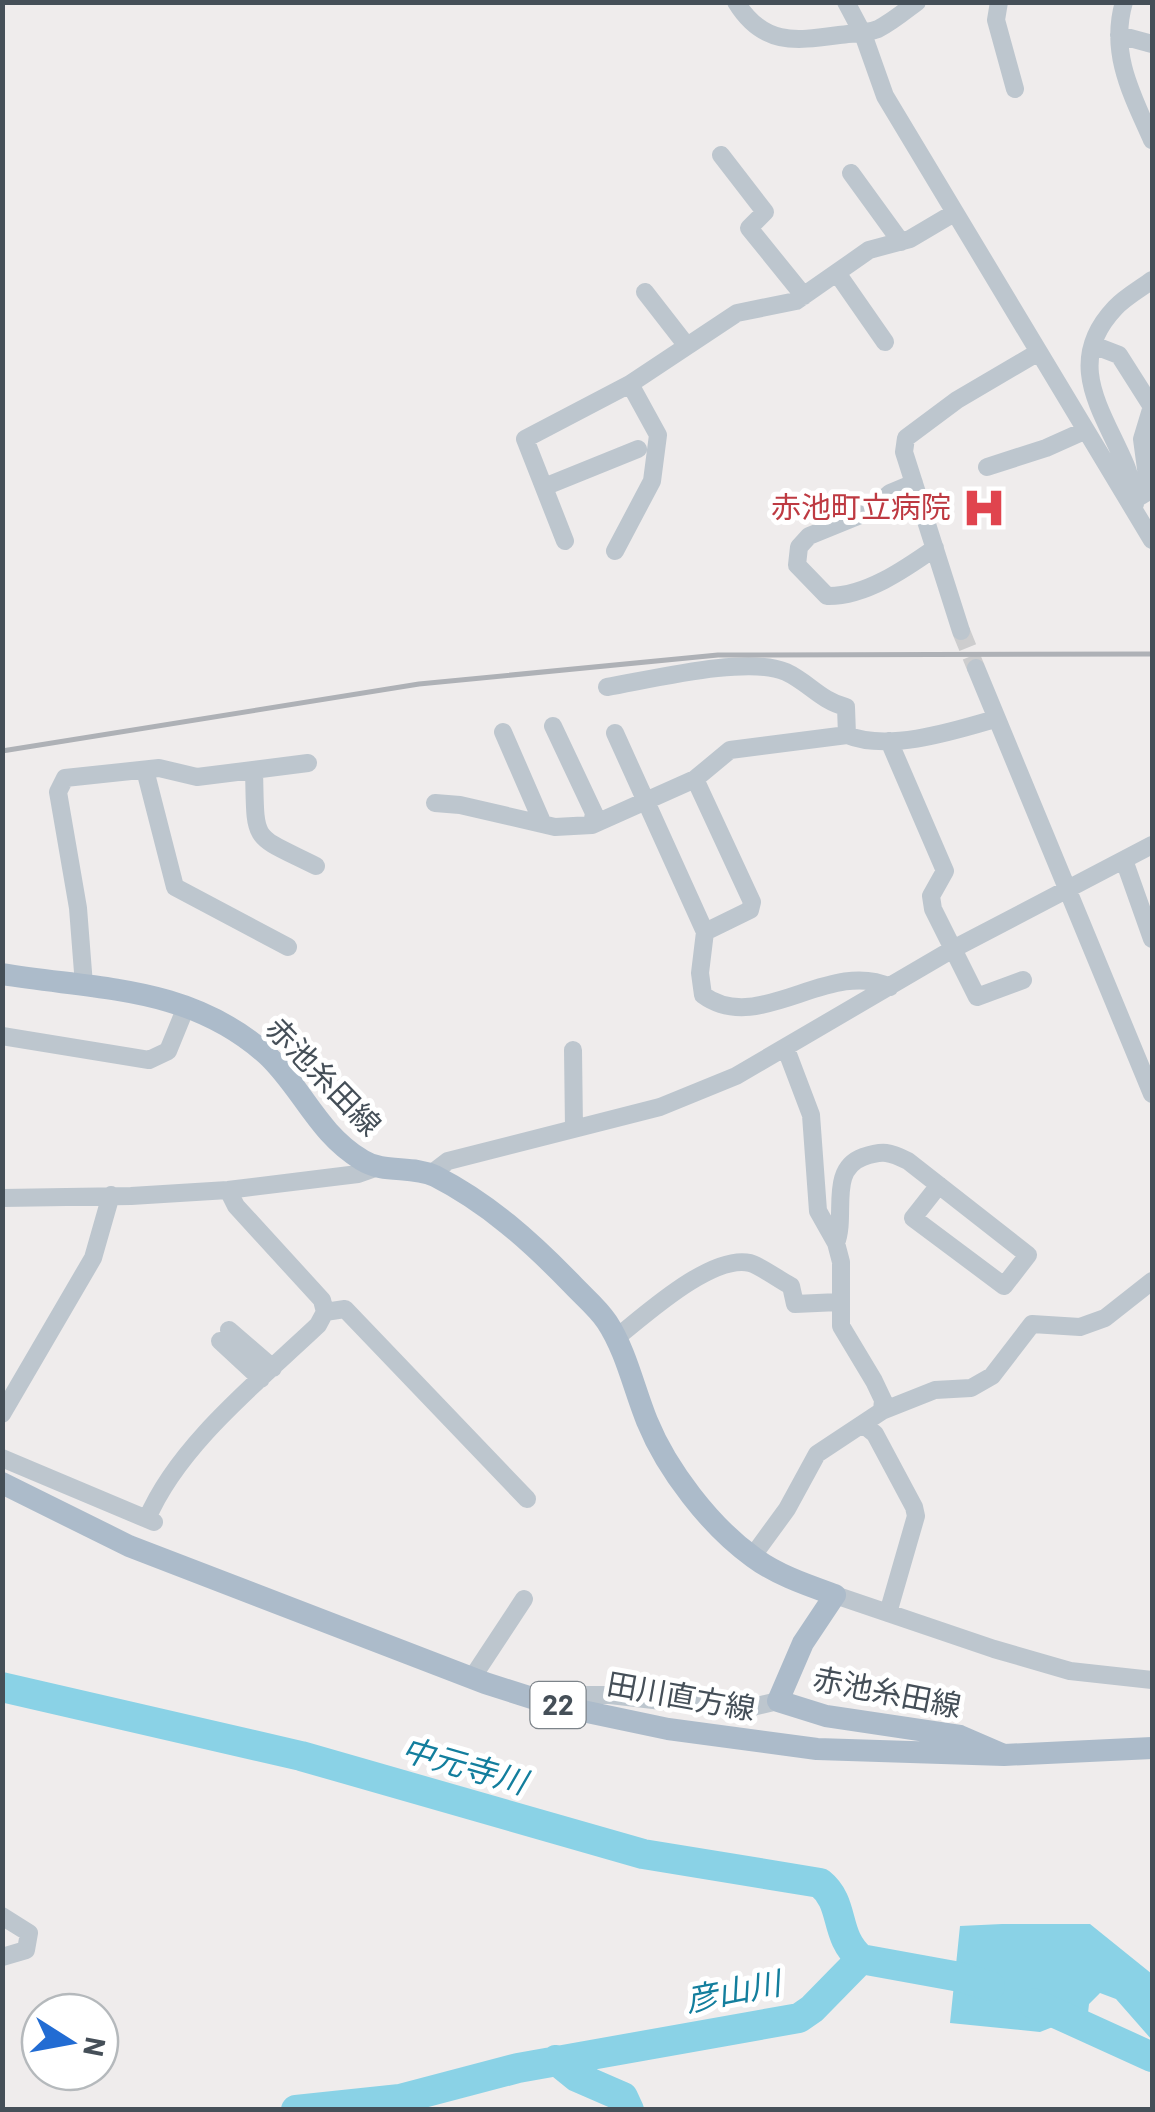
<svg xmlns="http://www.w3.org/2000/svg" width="1155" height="2112" font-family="Barlow,'Noto Sans JP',sans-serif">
<rect width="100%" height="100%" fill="#efecec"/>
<path fill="#8ad2e6" d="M1002,1924H1090L1152,1974V2040L1116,1999L1100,1993L1089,2004L1088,2013L1040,2032L950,2023L960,1926Z"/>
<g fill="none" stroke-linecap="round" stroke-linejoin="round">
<path stroke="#8ad2e6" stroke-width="30" d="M2,1687L301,1756L643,1854L820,1883C846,1904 833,1935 861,1959
M861,1959L960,1977L990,1986
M1033,2003L1152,2057
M556,2060L577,2077L623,2097L629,2110
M296,2110L400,2099L518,2068L799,2018L812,2009L861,1959"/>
<path stroke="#cdcdce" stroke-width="18" stroke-dasharray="18 9" stroke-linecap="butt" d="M961,631L976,668"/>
<path stroke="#bdc6ce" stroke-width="18" d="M736,2C763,46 795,41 839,35C853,33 864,34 878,29C892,22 905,11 917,2
M846,2L863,34L885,96L1152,540
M999,2L996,20L1015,89
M1124,2C1109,53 1132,95 1152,140
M1119,35L1152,44
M721,155L765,212L749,228L804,296
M851,173L901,242
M837,273L885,342
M645,292L687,346
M1093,345L1119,355L1152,407
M987,467L1046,448L1084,431
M914,483L890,493L868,512L809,536L799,547L797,565L827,596C865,597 905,569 935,548
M544,487L638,449
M1134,500L1149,491L1142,439L1152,406
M1135,504C1132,492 1131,478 1126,466C1103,411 1063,363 1115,308C1125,297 1140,289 1152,280
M565,541L525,439L630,384L737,313L796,301L869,250L910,239L954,213
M615,551L652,481L658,435L630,384
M961,631L904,452L906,438L957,400L1037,353
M976,668L1152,1094
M607,687C649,680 748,655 786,672C808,682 821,701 846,707L847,735
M553,726L594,813L592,825
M503,732L543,824
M615,733L705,932L700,973L703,995C759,1036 829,958 890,987
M889,741L945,871L931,896L933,909L977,997L1023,980
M145,770L175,887L288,947
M254,770C256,845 250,833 316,866
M695,779L752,902L750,910L705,932
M435,803L460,805L555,827L592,825L695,779L730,750L847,735C888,752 954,731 995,719
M1124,860L1152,939
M84,985L78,908L58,792L65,778L159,768L197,777L308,763
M2,1036L149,1060L168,1051L186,1007
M786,1049L811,1115L818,1211L836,1243L841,1262V1326L874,1381L883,1400L882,1411
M573,1050L574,1129
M431,1174L448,1161L660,1107L736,1076L953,949L1152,845
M2,1198L131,1196L228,1190L358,1174L375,1168
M836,1243C847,1215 828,1170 863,1157C883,1150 890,1152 908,1161L1028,1255L1004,1286L913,1218L939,1185
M325,1312L345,1309L527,1499
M229,1330L273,1368
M616,1338C644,1316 711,1254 750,1263C759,1265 781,1281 791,1286L795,1304L839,1302
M220,1341L261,1379
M2,1414L93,1258L111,1195
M864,1425L875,1434L914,1507L916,1516L888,1613
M2,1458L154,1522
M147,1519C178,1445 260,1380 318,1325L325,1312L322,1300L236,1206L228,1190
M752,1557L787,1509L817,1454L882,1411L935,1390L971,1388L992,1376L1032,1324L1080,1327L1105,1318L1152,1281
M835,1595L994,1649L1070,1671L1152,1680
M472,1678L524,1599
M554,1705L567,1695H610L740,1710L778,1701
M2,1916L29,1933L26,1950L2,1957"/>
<path stroke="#acbbca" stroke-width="22" d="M2,974C98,990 188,985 266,1054C302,1087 317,1133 362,1160C384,1174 411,1165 435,1176C488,1203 530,1241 571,1283C583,1296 598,1308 607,1322C626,1351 634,1389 647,1421C667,1470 710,1526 753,1557C777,1575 807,1585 835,1595L803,1643L778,1701L826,1716L960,1736L1004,1755
M2,1483L129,1546L485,1683L554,1705L668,1729L817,1749L1004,1755L1152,1748"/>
<path stroke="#aeb1b6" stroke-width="5" d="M2,751L419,684L718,655L1152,654"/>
</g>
<defs>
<g id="hospital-bare" transform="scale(3.45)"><path d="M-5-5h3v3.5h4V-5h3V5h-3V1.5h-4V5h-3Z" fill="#e0444e" stroke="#fff" stroke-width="2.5" paint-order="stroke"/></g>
</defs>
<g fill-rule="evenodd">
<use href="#hospital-bare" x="984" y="508"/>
</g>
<g text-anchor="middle" stroke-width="10" stroke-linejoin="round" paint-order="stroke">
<rect fill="#fff" stroke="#7d848a" stroke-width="2.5" x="530.5" y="1682" width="55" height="46" rx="8"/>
<g font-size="28" font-weight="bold" fill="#454f58">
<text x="558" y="1715">22</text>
</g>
<g font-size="30" fill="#be3a42" stroke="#fff" text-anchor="end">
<text x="951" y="518">赤池町立病院</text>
</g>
<g font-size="30" fill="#454f58" stroke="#fff">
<text transform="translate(323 1077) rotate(46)" y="10">赤池糸田線</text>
<text transform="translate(887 1693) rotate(11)" y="10">赤池糸田線</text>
<text transform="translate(681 1697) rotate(10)" y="10">田川直方線</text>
</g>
<g font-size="32" font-style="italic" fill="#137e9d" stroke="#fff">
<text transform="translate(464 1766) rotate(16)" y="11">中元寺川</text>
<text transform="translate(733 1992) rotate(-11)" y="11">彦山川</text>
</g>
</g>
<rect width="1155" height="2112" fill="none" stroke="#454f58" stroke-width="10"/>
<g transform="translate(70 2042) rotate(101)"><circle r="48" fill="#ffffff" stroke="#b5b9bc" stroke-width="2.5"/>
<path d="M0-8L18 38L0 25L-18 38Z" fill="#226cd3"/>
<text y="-15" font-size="28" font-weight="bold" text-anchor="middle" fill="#454f58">N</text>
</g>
</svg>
